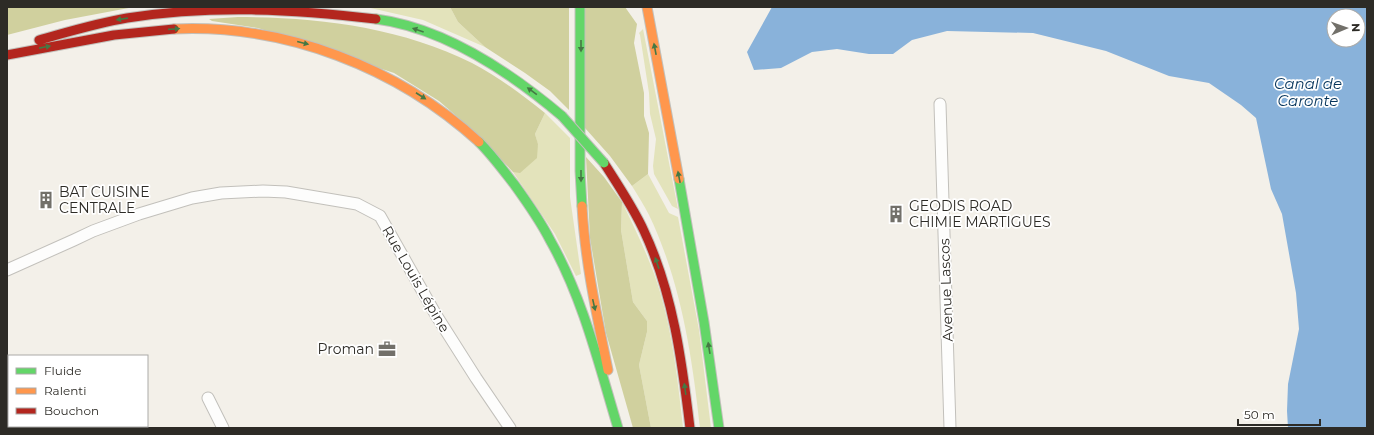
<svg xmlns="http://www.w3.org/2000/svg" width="1374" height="435" font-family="Montserrat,sans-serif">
<rect width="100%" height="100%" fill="#f3f0e9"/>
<path fill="#e3e3bb" d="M366,7H450L458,22L485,47L423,20Z
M643,29L678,209L672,206L654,174L653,166L656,139L650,114L649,93L640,35L639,33Z
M545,113L570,138V197L581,274L576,276L555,234L513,172L538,145L535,134Z
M648,174L669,213L678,217L699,330L711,428H700C692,355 681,282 649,215C644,205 638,196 632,186Z
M622,202C636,231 651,261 660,292C673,336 678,383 683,428H651L639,365L647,332V321L633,302L621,230Z"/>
<path fill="#d0d09e" d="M7,7H134L65,20L7,35Z
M450,7H569V110L550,91L525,73L485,47L458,22Z
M585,7H625L637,24L634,43L644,93V116L649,133L648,174L632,186L610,156L585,128Z
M238,17C318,17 400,27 472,63C499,77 522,95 545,113L535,134L538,144L537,158L520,173L513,172L475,132L439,101L394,73L258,28L212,21L209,19Z
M586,157L604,177L622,202L621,230L633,302L647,321V332L639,365L651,428H633L606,333L590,238Z"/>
<path fill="#89b2da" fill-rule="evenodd" d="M772,7H1367V428H1288L1287,411L1288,384L1299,329L1296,293L1282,214L1271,189L1256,118L1241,105L1209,83L1169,76L1106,51L1033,33L947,31L912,40L893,54H869L837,49L812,52L781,68L754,70L747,52ZM1334,16H1358V40H1334Z"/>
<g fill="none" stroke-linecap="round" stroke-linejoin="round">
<g stroke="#c2c0bb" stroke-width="13">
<path id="street" d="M940,104L950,428
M7,270L74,240L93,231L139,214L192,198L221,193L263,191L286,192L357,204L380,216L436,315L476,378L510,428
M208,398L223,428"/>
</g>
<g stroke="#c2c0bb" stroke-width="11">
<path id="fast" d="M580,7V171L582,206
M376,19C445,28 510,72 562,116
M479,142C492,155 503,170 514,184C527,202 540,220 550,240C583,298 599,365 618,428
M679,179L704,322L719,428"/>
</g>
<g stroke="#c2c0bb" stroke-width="11">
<path id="slow" d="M647,7L679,179
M174,29C285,24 397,67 479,142
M582,206C585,262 597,316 608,370"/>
</g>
<g stroke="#c2c0bb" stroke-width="11">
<path id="jam" d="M39,40C68,32 97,23 127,18C210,5 293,9 376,19
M7,55L114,35L174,29
M604,163C618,185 633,207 644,231C673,293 682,361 690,428"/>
</g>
<use href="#street" stroke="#fdfdfc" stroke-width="11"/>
<use href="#fast" stroke="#63d668" stroke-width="9"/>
<use href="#slow" stroke="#ff974d" stroke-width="9"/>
<use href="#jam" stroke="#b3261e" stroke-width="9"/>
<g stroke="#c2c0bb" stroke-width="11" stroke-linecap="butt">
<path id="fast-bridge" d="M562,116L604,163"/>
</g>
<use href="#fast-bridge" stroke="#63d668" stroke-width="9"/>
</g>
<defs><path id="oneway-solid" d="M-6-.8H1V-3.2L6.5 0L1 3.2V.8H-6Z"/></defs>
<g fill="#457844">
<use href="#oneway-solid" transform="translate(122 19) rotate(172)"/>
<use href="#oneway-solid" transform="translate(174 29) rotate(-4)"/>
<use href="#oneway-solid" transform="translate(418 30) rotate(-161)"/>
<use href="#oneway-solid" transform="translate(303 43) rotate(14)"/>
<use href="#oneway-solid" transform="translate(581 46) rotate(90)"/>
<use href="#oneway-solid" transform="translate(45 47) rotate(-11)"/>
<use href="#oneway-solid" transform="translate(655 49) rotate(-101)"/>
<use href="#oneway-solid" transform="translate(532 91) rotate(-144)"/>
<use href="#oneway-solid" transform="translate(421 96) rotate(33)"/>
<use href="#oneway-solid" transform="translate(581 176) rotate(90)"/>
<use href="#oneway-solid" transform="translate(679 177) rotate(-101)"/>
<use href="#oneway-solid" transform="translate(657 263) rotate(-109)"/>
<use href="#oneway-solid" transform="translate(594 305) rotate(77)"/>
<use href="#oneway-solid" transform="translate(709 348) rotate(-99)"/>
<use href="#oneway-solid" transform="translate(685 389) rotate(-98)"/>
</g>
<defs>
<g id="building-bare" transform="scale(1.38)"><path d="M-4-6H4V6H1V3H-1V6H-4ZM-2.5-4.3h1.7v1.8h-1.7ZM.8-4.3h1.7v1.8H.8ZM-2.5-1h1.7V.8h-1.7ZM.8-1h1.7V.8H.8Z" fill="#72706a" stroke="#fff" stroke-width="2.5" paint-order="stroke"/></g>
<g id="office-bare" transform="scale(1.38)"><path d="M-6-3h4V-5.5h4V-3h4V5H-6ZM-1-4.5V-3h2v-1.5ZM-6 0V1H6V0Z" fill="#72706a" stroke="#fff" stroke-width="2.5" paint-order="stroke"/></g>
</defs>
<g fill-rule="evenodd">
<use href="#building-bare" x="46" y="200"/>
<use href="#building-bare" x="896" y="214"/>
<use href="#office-bare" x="387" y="349"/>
</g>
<g text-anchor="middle" stroke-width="3.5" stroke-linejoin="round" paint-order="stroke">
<g font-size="14" fill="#2d2b26" stroke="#fff" text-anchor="start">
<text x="59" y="197">BAT CUISINE<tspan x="59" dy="16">CENTRALE</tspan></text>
<text x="909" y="211">GEODIS ROAD<tspan x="909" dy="16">CHIMIE MARTIGUES</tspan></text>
<text x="374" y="354" text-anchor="end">Proman</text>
</g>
<g font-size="14" fill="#2d2b26" stroke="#fff">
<text transform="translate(416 279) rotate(60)" y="5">Rue Louis Lépine</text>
<text transform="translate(946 290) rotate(-92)" y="5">Avenue Lascos</text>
</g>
<g font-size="15" font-style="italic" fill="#06355c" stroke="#fff">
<text x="1308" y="89">Canal de<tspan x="1308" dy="17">Caronte</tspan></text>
</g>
</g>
<rect width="1374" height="435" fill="none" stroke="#2d2b26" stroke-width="16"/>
<rect x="8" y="355" width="140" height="72" fill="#ffffff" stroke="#abaaa8"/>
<rect x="16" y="368" width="20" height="6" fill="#63d668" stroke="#abaaa8"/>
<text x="44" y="375" font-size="12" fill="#2d2b26">Fluide</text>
<rect x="16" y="388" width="20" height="6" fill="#ff974d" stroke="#abaaa8"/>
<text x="44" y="395" font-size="12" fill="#2d2b26">Ralenti</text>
<rect x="16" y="408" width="20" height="6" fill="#b3261e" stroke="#abaaa8"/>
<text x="44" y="415" font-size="12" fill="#2d2b26">Bouchon</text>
<g transform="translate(1346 28) rotate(88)"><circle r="19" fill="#ffffff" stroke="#abaaa8"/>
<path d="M0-3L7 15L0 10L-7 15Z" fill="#72706a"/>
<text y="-6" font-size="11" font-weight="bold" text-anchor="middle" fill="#2d2b26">N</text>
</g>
<path d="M1238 419v6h82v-6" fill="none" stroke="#2d2b26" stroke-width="2"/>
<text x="1244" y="419" font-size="12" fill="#2d2b26" stroke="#ffffff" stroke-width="3" paint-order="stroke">50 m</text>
</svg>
